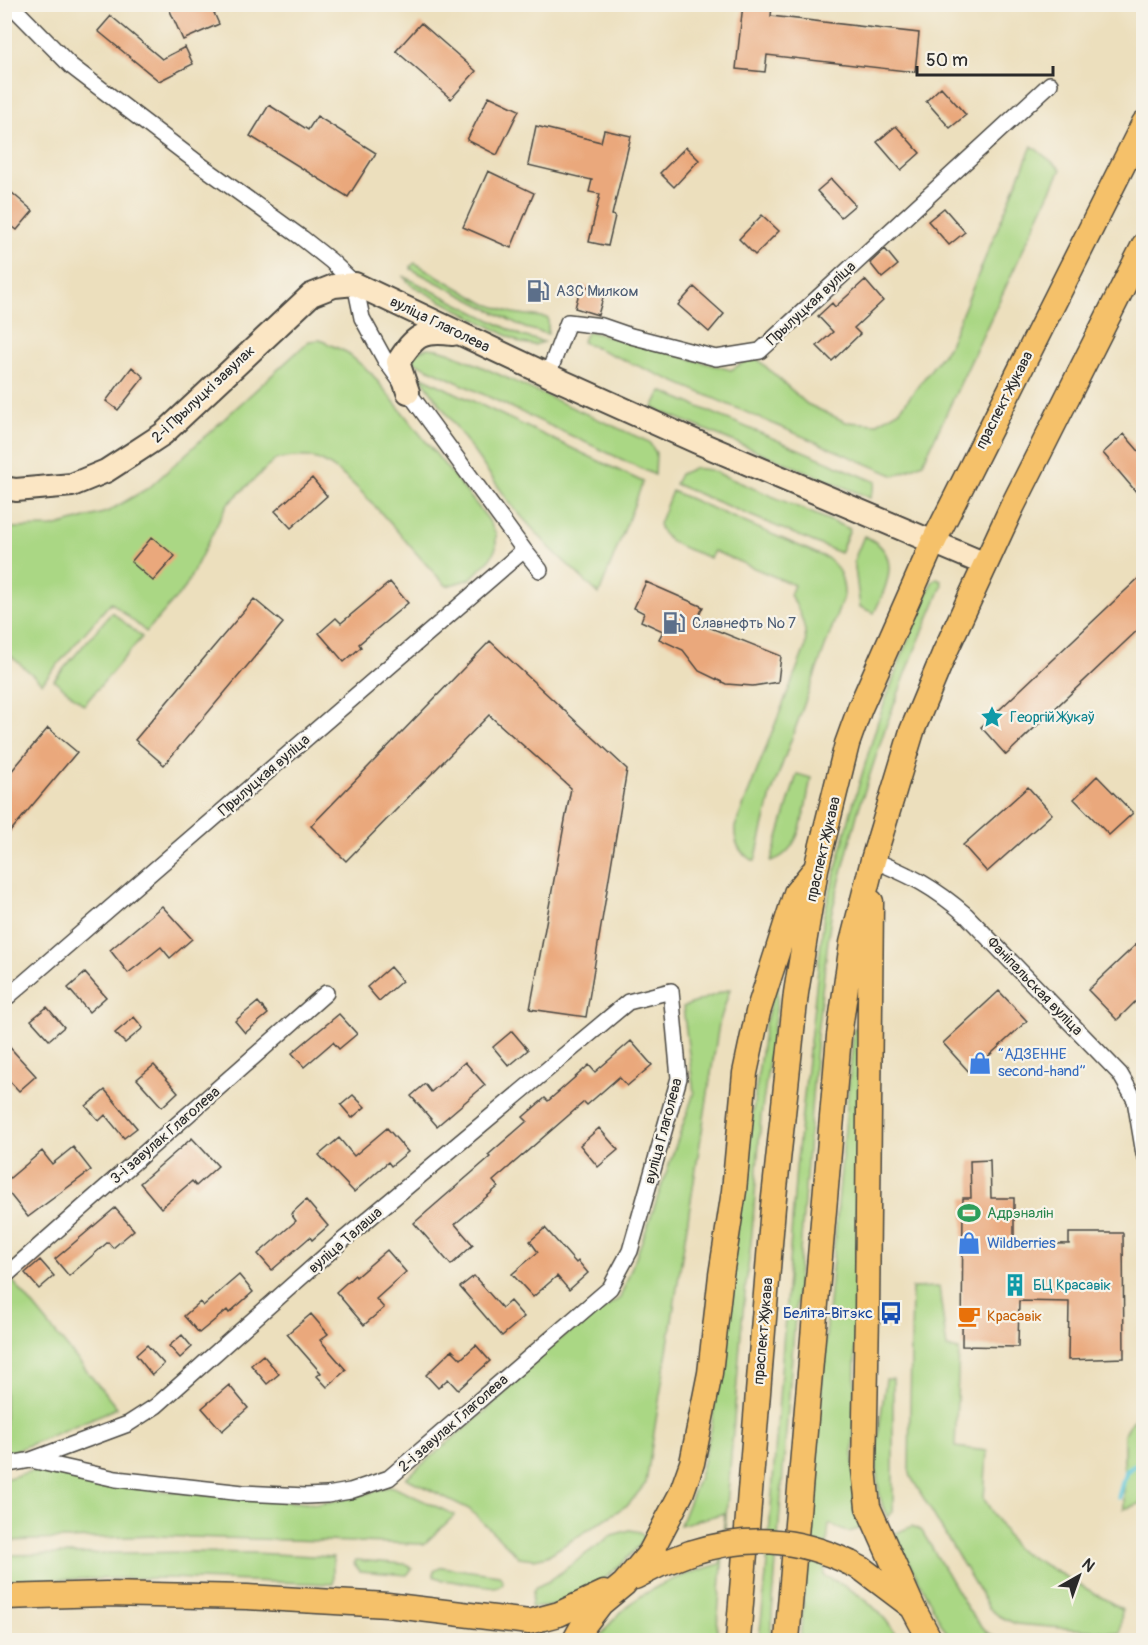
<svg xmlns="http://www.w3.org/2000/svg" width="1148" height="1645" font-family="Pangolin,sans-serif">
<rect width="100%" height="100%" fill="#f7f3e8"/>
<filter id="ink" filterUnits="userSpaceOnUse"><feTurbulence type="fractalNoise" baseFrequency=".0167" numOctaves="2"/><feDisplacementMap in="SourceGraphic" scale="12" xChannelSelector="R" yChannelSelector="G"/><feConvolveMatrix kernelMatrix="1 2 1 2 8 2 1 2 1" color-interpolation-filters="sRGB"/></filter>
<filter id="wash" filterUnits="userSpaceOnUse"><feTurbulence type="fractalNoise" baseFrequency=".008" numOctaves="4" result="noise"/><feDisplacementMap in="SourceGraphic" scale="24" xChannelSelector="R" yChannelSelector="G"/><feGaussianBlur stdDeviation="1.35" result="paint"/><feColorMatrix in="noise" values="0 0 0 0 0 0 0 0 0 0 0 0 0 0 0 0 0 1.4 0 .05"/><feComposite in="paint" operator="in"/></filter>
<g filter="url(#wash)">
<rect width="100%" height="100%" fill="#ecdfbd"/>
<path fill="#aad784" stroke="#6a8158" stroke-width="1.5" d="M1032,146L1061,169L923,463L895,476L582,342L588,331L731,370L754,356L807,404L846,422L876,424L900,410L948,347Z
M415,263L484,303L513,313L548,318V334L525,328L411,269V266Z
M403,276L522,336L544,342L534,345L521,343L411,285Z
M320,340L346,352L371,373L488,519L496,534V548L490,559L470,579L447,586C414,556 352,467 313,458C302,455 287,458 276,459L227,505L185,588L146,632L111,602L42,683L5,651L4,528L53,527L107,512L150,487L309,341Z
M427,348L438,349L451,353L649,442L656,453L655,475L410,360L417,352Z
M420,376L643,482L599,594L550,548L512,506Z
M661,391L876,482L870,498L653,408Z
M694,468L710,470L850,529L840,553L675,484L680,474Z
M672,491L827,558C840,567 844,580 844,595L771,795L755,861C740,855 734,843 735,827L805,648C808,630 800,610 790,595L794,585L714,551L710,558C694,551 662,544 659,524Z
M864,536C904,552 887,586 874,613L860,607L854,560Z
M937,578L941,580L942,586L915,650L886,726L858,811L831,915L817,1033L770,1640H759L766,1575L796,1168L824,915L852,808L878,721L905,647L932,582Z
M112,612L142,637L84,705L54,680Z
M797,774L811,778C805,805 803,853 771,861Z
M779,974L777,1003L761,1117L752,1233L742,1321L716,1640H598C628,1594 669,1578 720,1564L725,1513L680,1525L699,1477L711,1430L725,1313L765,1024Z
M730,989L719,1024L646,1483L629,1504L547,1556L534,1559L519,1557L469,1509L406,1478L489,1408L554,1343L620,1298L648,1225L694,1093L683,1007Z
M854,1028L862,1029L853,1459C854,1483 855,1504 865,1527L849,1532L829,1524L824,1576C855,1589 883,1610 899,1640H800L816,1446Z
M12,1280L117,1408L5,1455L4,1287Z
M939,1287L947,1348L959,1350L955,1447L987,1451L984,1499L1015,1548L1122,1609L1120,1633L1016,1624L999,1616L989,1608L911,1477L909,1469L912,1288Z
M886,1379H893V1512L887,1517C867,1475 881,1423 886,1379Z
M1143,1411V1503L1124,1509V1435L1128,1426Z
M38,1469L152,1490L319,1504L359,1496L391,1486L455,1515L424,1544L156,1536L5,1541V1479Z
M912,1526L922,1531L969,1611L987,1632L1000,1640H953L945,1630L894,1534Z
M630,1530L640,1532L646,1538C619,1569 575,1611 531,1607L533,1592L536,1587L549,1581L612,1535Z
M192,1552L253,1553L333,1557V1584L167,1578L5,1580V1555Z
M356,1560L405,1564L412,1569L407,1575L360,1571L354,1564Z
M442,1567L499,1575L503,1582L502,1585L495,1587L443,1580L434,1576V1571Z"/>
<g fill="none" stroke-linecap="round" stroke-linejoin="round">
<path stroke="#61c8dd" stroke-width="5" d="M1119,1497L1126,1472L1144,1459"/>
</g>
<g id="blocks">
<path fill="#eaa87c" d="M167,4H210L219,24L183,40Z
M743,4L772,6L771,16L919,33L915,72L767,55L765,72L736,69Z
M111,16L162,59L185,47L193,64L159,81L98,31Z
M421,23L476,71L451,99L396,51Z
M941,87L966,115L950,128L926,101Z
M489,96L519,110L497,155L467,140Z
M269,105L308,130L317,116L376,153L348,197L250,136Z
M536,126L601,142L604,130L631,136L612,215L615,216L608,246L589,242L600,194L589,192L592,180L528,165Z
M896,126L920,153L901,170L877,142Z
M686,147L699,160L674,187L660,173Z
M488,171L534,193L511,248L463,227Z
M831,179L855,205L841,217L817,191Z
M4,186L33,211L17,230L4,220Z
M944,208L965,232L949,245L928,221Z
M762,215L779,231L755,255L739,239Z
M885,249L898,265L882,278L870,263Z
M865,280L883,301L854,328L860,334L832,361L817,346L833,332L818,316L832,303L835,307Z
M581,285L605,291L598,315L575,308Z
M694,287L724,314L709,332L678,305Z
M132,367L144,377L118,410L106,401Z
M1124,434L1143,456V500L1103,453Z
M312,478L327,496L291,528L275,511Z
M152,537L175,556L153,581L131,562Z
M1143,574V625L1006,755L981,727Z
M390,582L408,603L359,644L361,647L344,662L319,633L336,618L341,623Z
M646,582L703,607L696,622L781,656L778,682L753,686L726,684L699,671L683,650L659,639L663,631L641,621L644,613L634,608Z
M254,599L283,623L164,765L135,740Z
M490,641L627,769L586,1017L530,1009L571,788L489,715L346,861L311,826Z
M48,728L77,752L4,839V780Z
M1097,776L1133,813L1109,835L1074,799Z
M1028,787L1052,814L987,872L963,845Z
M162,906L192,939L170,958L161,947L128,973L110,950Z
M1143,938V994L1117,1020L1088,990Z
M390,967L402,981L379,1001L367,987Z
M85,973L106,997L89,1012L68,988Z
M999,991L1027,1021L970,1073L943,1043Z
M258,1002L268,1014L245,1033L235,1021Z
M47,1007L64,1027L49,1040L31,1020Z
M339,1014L357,1034L339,1049L333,1042L304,1067L292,1053Z
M134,1017L143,1028L125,1043L115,1033Z
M512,1031L528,1050L509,1066L493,1047Z
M4,1041L36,1076L19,1091L4,1075Z
M631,1041L652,1065L627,1086L619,1077L587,1105L584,1102L493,1181L498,1187L455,1224L473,1245L451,1265L414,1223L490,1157L488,1155L527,1121L523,1117L545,1098L548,1101L589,1065L595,1072Z
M465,1062L485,1085L437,1126L411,1096L425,1084L431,1092Z
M154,1065L178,1092L162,1107L137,1079Z
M105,1090L137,1128L124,1138L105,1115L99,1121L86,1106Z
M353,1095L365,1107L352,1118L341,1105Z
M387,1128L408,1152L391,1166L388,1162L354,1192L319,1155L339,1138L354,1156Z
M599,1128L618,1150L598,1167L580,1145Z
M192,1138L218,1166L196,1186L192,1181L161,1208L140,1183Z
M73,1147L91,1170L28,1217L4,1187V1183L42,1151L52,1164Z
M990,1160L991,1198H1014V1243L1069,1244V1233H1123L1124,1358L1068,1360L1069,1302L1019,1301L1018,1347L962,1346L963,1198H971L970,1161Z
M306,1200L328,1226L312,1240L310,1237L272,1270L258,1254L296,1221L291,1214Z
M115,1208L134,1230L113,1248L108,1242L69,1276L55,1259Z
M545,1228L576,1263L578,1261L588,1273L569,1290L557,1276L533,1297L512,1274L538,1252L530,1241Z
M387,1250L406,1272L376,1299L384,1308L364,1325L336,1292L355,1275L356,1277Z
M40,1260L54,1276L39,1289L25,1273Z
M239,1275L253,1292L229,1313L227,1310L199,1333L184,1316L200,1302L203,1306Z
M474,1276L502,1308L510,1301L524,1317L502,1336L460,1287Z
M311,1314L328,1334L320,1340L346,1370L327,1387L317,1376L321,1373L287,1334Z
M182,1335L192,1347L180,1358L169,1346Z
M147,1345L164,1364L152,1375L136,1355Z
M476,1345L490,1361L458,1390L448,1379L438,1388L426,1375L452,1350L461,1359Z
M263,1355L279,1374L267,1384L251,1365Z
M229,1385L248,1408L222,1431L202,1408Z"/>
</g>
</g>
<g filter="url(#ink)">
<use href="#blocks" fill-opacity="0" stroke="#484641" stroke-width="1.5"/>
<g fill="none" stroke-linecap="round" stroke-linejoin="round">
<g stroke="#484641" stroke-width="18">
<path id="street" d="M10,4L71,66L198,163L302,238L331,261L355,284L362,318L385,360L524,550L540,570
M548,375L568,322L602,326L631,336L716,358L760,351L1050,84
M873,860C912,876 934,887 966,915L1120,1074L1135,1100L1144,1154
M4,1000L524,550
M4,1277L326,993
M4,1465L31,1460L128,1424L156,1406L342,1241L628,1002L671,991L679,1078L630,1251L610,1288L389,1478L350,1491L327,1495L306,1496L243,1493L116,1479L31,1460"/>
</g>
<g stroke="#484641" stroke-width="26">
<path id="secondary" d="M408,392L398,362C415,336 421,330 453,334
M4,488L16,490L72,485L106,471L134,453L163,434L311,295L334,286L355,284L548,375L697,442L985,564"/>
</g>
<g stroke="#484641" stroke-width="27">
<path id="primary" d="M871,902L867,1313L864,1469L868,1507L913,1608L930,1640
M850,1563L862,1569L911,1606
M635,1577L659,1565L690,1553
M4,1597L106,1594L247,1597L387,1605L529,1622L559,1614L604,1593
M575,1640L581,1629L601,1603L624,1584L650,1553L681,1494L692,1463L710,1373L721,1275L734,1191L745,1073L758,1012L796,893L812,873
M738,1640L773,1207L796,993L816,869L847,744L860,708L933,543L1144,123
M787,1640L839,1036L852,943L873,860L912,731L944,654L1012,507L1144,245"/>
</g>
<use href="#street" stroke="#fff" stroke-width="15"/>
<use href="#secondary" stroke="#fbe6c4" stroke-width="22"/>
<use href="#primary" stroke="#f5c16b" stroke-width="24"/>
<g stroke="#484641" stroke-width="27" stroke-linecap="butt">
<path id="primary-bridge" d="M690,1553C747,1535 796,1537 850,1563"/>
</g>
<use href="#primary-bridge" stroke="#f5c16b" stroke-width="24"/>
</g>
</g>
<defs>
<g id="fuel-bare" transform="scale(1.8)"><path d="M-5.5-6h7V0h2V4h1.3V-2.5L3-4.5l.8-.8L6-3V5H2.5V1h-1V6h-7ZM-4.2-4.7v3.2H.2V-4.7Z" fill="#5c6f8a" stroke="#f7f3e8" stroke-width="2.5" paint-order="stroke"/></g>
<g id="sight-bare" transform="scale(1.8)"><path d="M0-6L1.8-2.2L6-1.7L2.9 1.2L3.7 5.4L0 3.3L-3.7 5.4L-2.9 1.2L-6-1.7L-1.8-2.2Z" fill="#0f9aa8" stroke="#f7f3e8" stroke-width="2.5" paint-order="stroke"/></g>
<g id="shop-bare" transform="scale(1.8)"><path d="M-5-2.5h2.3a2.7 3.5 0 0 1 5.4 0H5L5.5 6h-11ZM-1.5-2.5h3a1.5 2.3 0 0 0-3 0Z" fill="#3f7fe0" stroke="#f7f3e8" stroke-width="2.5" paint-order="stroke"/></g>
<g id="stadium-bare" transform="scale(1.8)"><path d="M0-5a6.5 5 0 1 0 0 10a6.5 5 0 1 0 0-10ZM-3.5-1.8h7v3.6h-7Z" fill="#2e9e5b" stroke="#f7f3e8" stroke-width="2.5" paint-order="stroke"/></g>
<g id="building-bare" transform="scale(1.8)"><path d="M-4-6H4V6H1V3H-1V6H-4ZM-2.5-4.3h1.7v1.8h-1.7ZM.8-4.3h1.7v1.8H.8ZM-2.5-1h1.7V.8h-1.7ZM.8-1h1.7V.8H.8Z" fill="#0f9aa8" stroke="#f7f3e8" stroke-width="2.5" paint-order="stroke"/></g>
<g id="bus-bare" transform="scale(1.8)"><path d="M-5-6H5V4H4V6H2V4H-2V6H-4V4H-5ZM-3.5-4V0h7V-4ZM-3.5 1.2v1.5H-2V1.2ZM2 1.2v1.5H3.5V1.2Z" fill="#1a4fb4" stroke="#f7f3e8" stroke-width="2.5" paint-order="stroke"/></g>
<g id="cafe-bare" transform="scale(1.8)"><path d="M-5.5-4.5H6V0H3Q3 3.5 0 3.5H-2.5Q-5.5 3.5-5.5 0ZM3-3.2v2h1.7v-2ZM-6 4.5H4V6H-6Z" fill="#e8710a" stroke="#f7f3e8" stroke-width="2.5" paint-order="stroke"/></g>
</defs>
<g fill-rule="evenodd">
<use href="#fuel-bare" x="538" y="291"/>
<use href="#fuel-bare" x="674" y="623"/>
<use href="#sight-bare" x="992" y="717"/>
<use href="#shop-bare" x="980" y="1063"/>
<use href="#stadium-bare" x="969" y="1213"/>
<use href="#shop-bare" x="969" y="1243"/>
<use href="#building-bare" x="1015" y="1285"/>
<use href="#bus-bare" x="891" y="1313"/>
<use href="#cafe-bare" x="969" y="1316"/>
</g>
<g text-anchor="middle" stroke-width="4.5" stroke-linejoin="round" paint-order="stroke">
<g font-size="15" fill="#4e5e75" stroke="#f7f3e8" text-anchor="start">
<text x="556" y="296">АЗС Милком</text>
<text x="692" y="628">Славнефть № 7</text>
</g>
<g font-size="15" fill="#2b2b2b" stroke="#f7f3e8">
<text transform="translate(811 303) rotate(-43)" y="5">Прылуцкая вуліца</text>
<text transform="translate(440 324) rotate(26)" y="5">вуліца Глаголева</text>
<text transform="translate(203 394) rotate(-43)" y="5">2-і Прылуцкі завулак</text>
<text transform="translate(1004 400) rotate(-63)" y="5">праспект Жукава</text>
<text transform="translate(264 775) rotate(-41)" y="5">Прылуцкая вуліца</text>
<text transform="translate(823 849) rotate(-77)" y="5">праспект Жукава</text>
<text transform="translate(1035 986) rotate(46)" y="5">Фаніпальская вуліца</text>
<text transform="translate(663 1131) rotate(-75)" y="5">вуліца Глаголева</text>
<text transform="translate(165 1135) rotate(-41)" y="5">3-і завулак Глаголева</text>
<text transform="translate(345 1240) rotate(-41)" y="5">вуліца Талаша</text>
<text transform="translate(763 1331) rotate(-85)" y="5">праспект Жукава</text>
<text transform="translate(453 1423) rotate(-41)" y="5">2-і завулак Глаголева</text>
</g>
<g font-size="15" fill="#0d838f" stroke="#f7f3e8" text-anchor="start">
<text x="1010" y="722">Георгій Жукаў</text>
<text x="1033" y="1290">БЦ Красавік</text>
</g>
<g font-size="15" fill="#366cbe" stroke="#f7f3e8" text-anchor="start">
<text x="998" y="1059">“АДЗЕННЕ<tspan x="998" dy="17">second-hand”</tspan></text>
<text x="987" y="1248">Wildberries</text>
</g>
<g font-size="15" fill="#27864d" stroke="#f7f3e8" text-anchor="start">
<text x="987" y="1218">Адрэналін</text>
</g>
<g font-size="15" fill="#164399" stroke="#f7f3e8" text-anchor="end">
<text x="873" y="1318">Беліта-Вітэкс</text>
</g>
<g font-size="15" fill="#c56008" stroke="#f7f3e8" text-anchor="start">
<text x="987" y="1321">Красавік</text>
</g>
</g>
<rect width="1148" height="1645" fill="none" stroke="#f7f3e8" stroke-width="24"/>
<g transform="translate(1079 1576) rotate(40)" stroke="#f7f3e8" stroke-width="4.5" paint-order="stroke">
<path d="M0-4.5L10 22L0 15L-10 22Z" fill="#2b2b2b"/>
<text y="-9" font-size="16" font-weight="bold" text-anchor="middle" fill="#2b2b2b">N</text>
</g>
<path d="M917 66v9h136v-9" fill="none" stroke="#2b2b2b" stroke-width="3"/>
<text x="926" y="66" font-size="18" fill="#2b2b2b" stroke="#f7f3e8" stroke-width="4.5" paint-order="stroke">50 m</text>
</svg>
